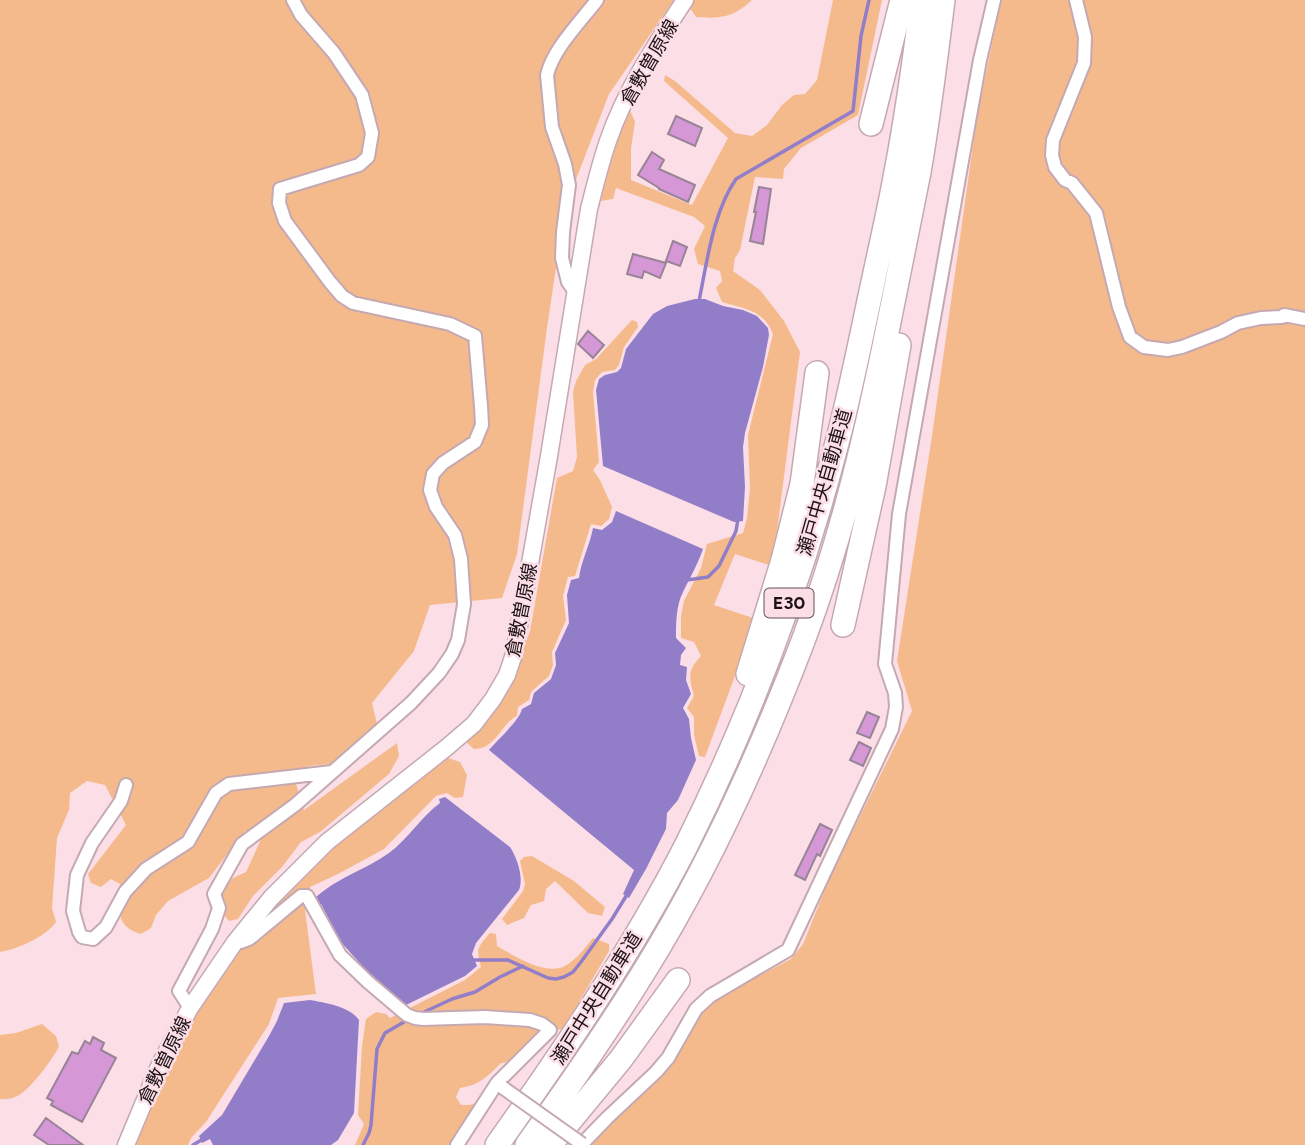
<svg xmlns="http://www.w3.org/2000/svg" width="1305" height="1145" font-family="Figtree,'Noto Sans JP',sans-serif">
<rect width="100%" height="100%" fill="#fcdee7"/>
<path fill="#f5ba8c" d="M0,0H674L609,94L565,208L547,328L517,554L502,598L430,605L414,651L372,703L377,724L332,764L309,766L296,784L304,810L397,743L399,756L389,774L320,832L301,842L282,867L253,896L238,919L229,921L225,916L219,894L233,878L246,872L262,837L245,831L209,878L168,901L156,915L151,928L141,934C114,927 119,906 120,884L111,879L101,887L91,883L88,874L126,825L105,785L87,781L70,793L69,810L57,838L52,908L56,922C46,937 17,949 0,952Z
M692,0H752C734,17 721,19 696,17L690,8Z
M833,0H882L858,115L801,148L784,169L783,179L755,177L740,250L735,258L733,271L760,290L784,321L800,352L776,539L769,565L735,554L714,605L753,618L742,657L705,757L699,756L694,735V717L687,708L694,696C689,677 687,671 701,656L694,642L681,638V616L684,601L701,568L707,544L743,533L747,518L750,489L748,435L773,334C764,310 745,309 722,302L716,288L722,281L720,271L698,264L694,249L705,226L694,217L616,188L613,199L601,201L606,172L629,108L635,122L631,148V180L692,205L728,138L664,81L665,75L675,81L735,133L752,136L767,125L782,105L794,95L805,94L817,80Z
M1001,0H1305V1145H590L671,1063L707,1005L728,992L791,959L803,944L831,875L912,711L897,661L932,436L977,117Z
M632,320L637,322L638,327L624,347L619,365L615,370L602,372L595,380L593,392L599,462L593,470L600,480L612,507L609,519L601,526L591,524L575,576L568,577L563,596L566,620L552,652L553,665L549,676L531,692L529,700L518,707L517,716C504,722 499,739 486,746C484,748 477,749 474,749L466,742L487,719L518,663L530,631L557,478L573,471L577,457L573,392L576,381L585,365L596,359Z
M448,758L460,762L467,775L463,797L455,798L447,793L436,796L384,849L338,874L310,887L305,910L316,994L278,998L269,1024L206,1122L191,1138L188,1145H134L160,1079L194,1013L227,966L287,892L328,852Z
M532,856L574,881L605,907L602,916L588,913L555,881L546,889L544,901L531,905L524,918L507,925L502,919L523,891L525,884L520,861L524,857Z
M490,933L496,934L497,946C514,956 546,976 565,966C577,959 585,948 593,938L609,944V951L563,1029L556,1030L545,1023L537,1036L511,1062L501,1063C488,1076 480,1085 460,1088L456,1097L461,1105H470L478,1102L453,1145H355L364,1124L358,1115L362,1046L366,1019L376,1012L386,1014L390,1018L465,980L481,967C476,948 477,948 490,933Z
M42,1024L56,1036L59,1046C54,1058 33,1085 22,1093C16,1098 8,1100 0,1099V1035L16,1033Z"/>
<path fill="#927ec8" d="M695,299H705L723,306L743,310L757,316L768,328L769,335L763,367L745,433L743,447L745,487L743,521L734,522L603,466L596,390L599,379L605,375L617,372L621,368L626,349L653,314L667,306Z
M616,511L703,549C697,567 687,582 680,599C676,612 676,625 676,638L686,648L681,655L680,665L687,667L686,680L691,694L683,708L689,719L691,738L696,760L678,800L667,813L666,829L646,869L629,898L623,894L634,870L489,750C498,739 519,721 522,709L531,704L534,693L551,679L556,665L555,653L569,623L567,595L571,580L579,578C581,561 590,545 593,528L602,530L612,522Z
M445,797L510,847C517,858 524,877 519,890L476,943L472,954L477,966L465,976L406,1005L365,969L340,941L321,904L318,906L314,899C336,878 365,870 389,853C408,839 421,817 440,803L439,799Z
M310,1000C326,1003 349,1006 359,1020L354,1113L338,1140L331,1145H213L210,1139L202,1143L199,1136L222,1115L269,1036L277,1021L284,1003Z"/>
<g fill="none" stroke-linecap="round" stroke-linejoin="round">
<path stroke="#927ec8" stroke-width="3.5" d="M699,301C707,262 713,212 736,179L853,111L861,36L869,0
M687,580L708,577L719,566L736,531L738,519
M472,960H508L548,978L556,979L564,977L573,972L581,962L612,919L628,893
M422,1013L452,999L475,992L500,977L523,966
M193,1145L203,1139
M363,1145L369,1133L371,1125L377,1049L385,1033L404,1022"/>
</g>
<path fill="#d597d5" stroke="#978497" stroke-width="2" d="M676,116L702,128L695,146L668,134Z
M652,152L664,160L659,169L695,185L688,202L659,189V188L638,175Z
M759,187L771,189L763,244L750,241L756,212H754Z
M673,241L687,247L680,266L666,261Z
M633,254L666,263L660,278L644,271L642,278L627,274Z
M588,331L604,345L593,358L578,344Z
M867,712L879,717L870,738L857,733Z
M859,742L871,748L863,766L850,760Z
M820,824L832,830L820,856L817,854L805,880L795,875Z
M93,1037L104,1043L101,1050L116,1058L82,1122L51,1105L53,1101L47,1098L72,1052L78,1054L85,1041L90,1044Z
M46,1118L83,1145H49L34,1135Z"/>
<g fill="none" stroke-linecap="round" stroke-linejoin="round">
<g stroke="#c5a9b2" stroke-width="16">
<path id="minor" d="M1076,0L1085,37L1084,63L1053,140L1052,155L1055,167L1065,180L1072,183L1096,213L1119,307L1130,337L1144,347L1168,350L1182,347L1221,332L1238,323L1261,318L1282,317L1284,315L1305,319
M575,292L568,282L562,258L563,232L569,185L565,164L552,127L547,75C553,49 581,21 597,0
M126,785L121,801L92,843L77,875L73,911L79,932L82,937L93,939L106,927L125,892L146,869L188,842L216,793L229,784L332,772
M235,942H241L249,939L301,896H307L340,955L368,982L407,1015L415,1018L423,1019L485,1017L530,1020L542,1024L550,1030L497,1083L502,1087
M190,1008L179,991L212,929L219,908L214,894L242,844L295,805L411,703L439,673L452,654L458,640L464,604L461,559L455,535L436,507L430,490L433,474L443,463L475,442L482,425L481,406L475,336L450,324L353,303L342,296L330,282L285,221L279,203L280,189L359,165L368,157L372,133L362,95L334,53L301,15L293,0
M457,1145L497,1083
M581,1145L607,1118L656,1072L668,1058L696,1009L710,996L788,950L892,729L896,707L895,693L885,664L899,514L980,60L994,0"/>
</g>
<g stroke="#c5a9b2" stroke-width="19">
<path id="tertiary" d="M126,1145L160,1064L190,1008L235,942L271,898L327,842L446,748L474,724L493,699L507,675L514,654L549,456L589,209C595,186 600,164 608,141C625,91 656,44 685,0"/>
</g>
<g stroke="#c5a9b2" stroke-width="26">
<path id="motorway" d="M871,124L902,0
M843,625L874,486L899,345
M748,674L783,560L802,484L817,373
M497,1145C565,1049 632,951 686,846C751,716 802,579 838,439C851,389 861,338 872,287C880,249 889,211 896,172C907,115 915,57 922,0
M527,1145C568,1088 608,1030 645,970C709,867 760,754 803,641C843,535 869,423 891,312C900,265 910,219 919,172C929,115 936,57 943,0
M550,1145L621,1059L678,980"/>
</g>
<use href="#minor" stroke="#fff" stroke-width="12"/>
<use href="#tertiary" stroke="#fff" stroke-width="16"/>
<use href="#motorway" stroke="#fff" stroke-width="23"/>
<g stroke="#c5a9b2" stroke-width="16" stroke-linecap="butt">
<path id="minor-bridge" d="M502,1087L582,1144"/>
</g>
<use href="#minor-bridge" stroke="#fff" stroke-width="12"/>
</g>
<g text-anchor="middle" stroke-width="5" stroke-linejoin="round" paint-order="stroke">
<rect fill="#fcdee7" stroke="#605055" stroke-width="2" x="764.5" y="588.5" width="49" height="29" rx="5"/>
<g font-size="18" font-weight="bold" fill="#1d1316">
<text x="789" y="609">E30</text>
</g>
<g font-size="19" fill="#1d1316" stroke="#fcdee7">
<text transform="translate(649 62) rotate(-60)" y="7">倉敷曽原線</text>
<text transform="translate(824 482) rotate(-74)" y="7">瀬戸中央自動車道</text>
<text transform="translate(521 610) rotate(-79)" y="7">倉敷曽原線</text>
<text transform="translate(596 998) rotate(-58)" y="7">瀬戸中央自動車道</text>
<text transform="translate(164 1060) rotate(-64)" y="7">倉敷曽原線</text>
</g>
</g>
</svg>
